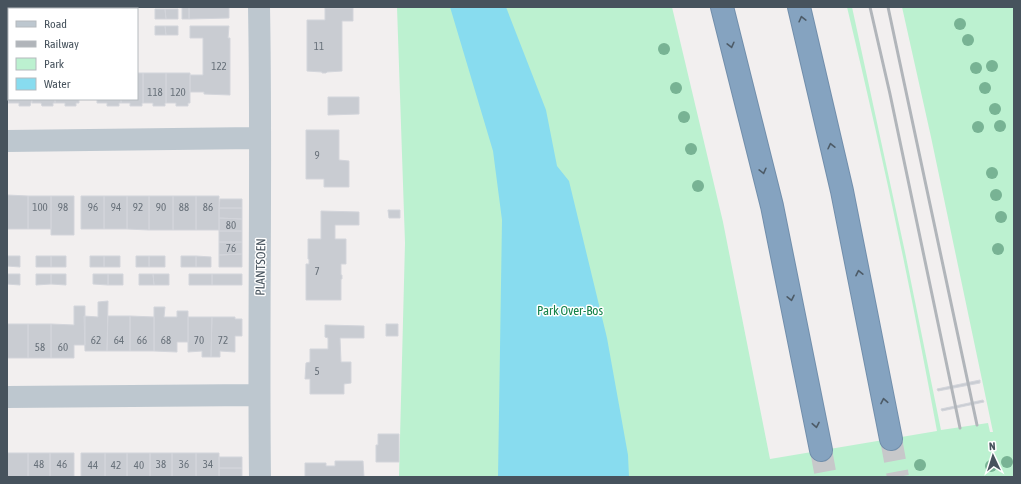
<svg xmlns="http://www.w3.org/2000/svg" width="1021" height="484" font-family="'Asap Condensed',sans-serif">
<rect width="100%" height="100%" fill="#f2efef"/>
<path fill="#bcf1d0" d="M397,7H672L723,222L770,459L937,431C911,289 881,148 847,7H852L905,252L941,430L988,423L990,432H993L931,137L902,7H1014V477H399L405,243Z"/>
<path fill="#88dcef" d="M450,7H506L546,110L557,166L569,181L607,338L628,455L629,477H498L502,220L493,151Z"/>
<path fill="#c9ccd2" stroke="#d3d5db" d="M182,7H189V19H182Z
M189,7H229V18L189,19Z
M325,8H353V21H342V71L327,72L326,73H322V72L307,71V20H325Z
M155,9H165L166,19H155Z
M165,9H178V19H166Z
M155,26H165L166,35H155Z
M165,26H178V35H166Z
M190,26H229L228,38H230V95L204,94V92H190V75H203V38H190Z
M7,73H8V103H7V106Z
M8,73L9,99H32L30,106H19V103H8Z
M137,73H143V103H142V106H130V103H121V99H137Z
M143,73H166V103H165V106H153V103H143Z
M166,73H190V103H188V106H176V103H166Z
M328,97H359V114L328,115Z
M32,99H55V103H53V106H42L41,103H32Z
M55,99H79V103H76V106H65V103H55Z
M97,99H121V103H119V106H107V103H97Z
M306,130H339V160L349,161V187H324V179H306Z
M7,195L28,196V229H7Z
M28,196H51V229H28Z
M51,196H74V235H51Z
M81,196H104V229H81Z
M104,196H127V229H104Z
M127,196H149V230L127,229Z
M149,196H173V230H149Z
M173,196H196V230H173Z
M196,196H219V230H196Z
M220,199H242V208H219Z
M219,208H242V219L219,218Z
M388,210H400V218H389Z
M321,211L359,212V225H335V239H346V264H341V275H342V279H341V300H306V264H309V259H308V239H321Z
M219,218L242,219V231H219Z
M219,231H242V242H219Z
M219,242H242V254L219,255Z
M242,254V267H219V255Z
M7,256H20V267L7,266Z
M36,256H51V267H36Z
M51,256H66V267H51Z
M90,256H104V267H90Z
M104,256H120V267H104Z
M136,256H149V267H136Z
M149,256H165V267H149Z
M181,256H196V267H181Z
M196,256L211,257V267H196Z
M7,274H20V285L7,284Z
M36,274H51V284L36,285Z
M51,274H66V285L51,284Z
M93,274H108V285L93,284Z
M108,274H123V285H108Z
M139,274H153L154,285H139Z
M153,274H169V285H154Z
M189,274H212V285H189Z
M212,274H242V285H212Z
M108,301L107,351H85L84,316L98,317V302Z
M74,306H85V345H74V358H51V324L74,325Z
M154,307H165L164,317H177V311H188V342H177V352L154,351Z
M108,316H130V351H107Z
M130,316L154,317V351H130Z
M188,317H212L211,357H202V351L188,352Z
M212,317H235V319H242V336H235V352L220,351V357H211Z
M7,324H28V358H7Z
M28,324H51V358H28Z
M386,324H398V336H386Z
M325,325L364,326V338H340L341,362H351V383L344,384V394H310V379H305L306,363L310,362V349H328V338L325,337Z
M980,380V383L938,391L937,389Z
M983,400L984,402L942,411L941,409Z
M378,434H399V462H376V445H378Z
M7,453H28V477H7Z
M28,453H50V477H28Z
M50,453H74V477H50Z
M81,453H105V477H81Z
M105,453H127V477H105Z
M127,453H150V477H127Z
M150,453H172V477H150Z
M172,453H196V477H172Z
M196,453H219V477H196Z
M219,457H242V468H219Z
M335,461H363L364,477H305V463H326V466H335Z
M219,468H242V477H219Z"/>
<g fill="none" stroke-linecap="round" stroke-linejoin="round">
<path stroke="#c7c8ca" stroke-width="22" stroke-dasharray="22 11" stroke-linecap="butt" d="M891,439L898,477
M821,450L826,477"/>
<g stroke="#718eab" stroke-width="24">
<path id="highway" d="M722,7L772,206L821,450
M799,7L842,191L891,439"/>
</g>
<path stroke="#bdc7cf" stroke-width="22" d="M259,7C262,164 258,320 260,477
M7,141L260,138
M7,397L259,395"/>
<use href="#highway" stroke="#85a3c0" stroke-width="22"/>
<path stroke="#b1b5ba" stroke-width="3" d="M870,7L890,94L960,428
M888,7L977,425"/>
</g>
<g fill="#78b394">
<circle cx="960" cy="24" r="6"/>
<circle cx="968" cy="40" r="6"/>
<circle cx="664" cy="49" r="6"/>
<circle cx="992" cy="66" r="6"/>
<circle cx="976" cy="68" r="6"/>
<circle cx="676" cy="88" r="6"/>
<circle cx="985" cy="88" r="6"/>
<circle cx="995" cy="109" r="6"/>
<circle cx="684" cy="117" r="6"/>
<circle cx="1000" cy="126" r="6"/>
<circle cx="978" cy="127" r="6"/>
<circle cx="691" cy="149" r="6"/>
<circle cx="992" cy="173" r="6"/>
<circle cx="698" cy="186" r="6"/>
<circle cx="996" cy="195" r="6"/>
<circle cx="1001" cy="217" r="6"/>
<circle cx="998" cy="249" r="6"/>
<circle cx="1007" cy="462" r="6"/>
<circle cx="920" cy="465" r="6"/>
<circle cx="991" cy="466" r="6"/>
</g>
<defs><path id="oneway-chevron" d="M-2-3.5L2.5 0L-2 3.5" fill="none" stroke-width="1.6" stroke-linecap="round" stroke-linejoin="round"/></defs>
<g stroke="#4d5b67">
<use href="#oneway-chevron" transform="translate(802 19) rotate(-104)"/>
<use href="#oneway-chevron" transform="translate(731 45) rotate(76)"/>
<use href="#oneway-chevron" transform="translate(831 146) rotate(-103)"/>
<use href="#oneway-chevron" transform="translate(763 171) rotate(76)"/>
<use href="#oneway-chevron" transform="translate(859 273) rotate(-102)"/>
<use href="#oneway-chevron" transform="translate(791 298) rotate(78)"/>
<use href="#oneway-chevron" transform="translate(884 401) rotate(-101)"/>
<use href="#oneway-chevron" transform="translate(816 425) rotate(79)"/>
</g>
<g text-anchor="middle" stroke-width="3" stroke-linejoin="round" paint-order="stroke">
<g font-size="11" fill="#68717a">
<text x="319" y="50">11</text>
<text x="219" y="70">122</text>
<text x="155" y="96">118</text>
<text x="178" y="96">120</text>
<text x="317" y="159">9</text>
<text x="40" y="211">100</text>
<text x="63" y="211">98</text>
<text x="93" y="211">96</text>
<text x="116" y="211">94</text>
<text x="138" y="211">92</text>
<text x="161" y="211">90</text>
<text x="184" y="211">88</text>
<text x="208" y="211">86</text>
<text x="231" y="229">80</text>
<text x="231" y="252">76</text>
<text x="317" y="275">7</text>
<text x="96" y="344">62</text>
<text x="119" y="344">64</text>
<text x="142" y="344">66</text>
<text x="166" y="344">68</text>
<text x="199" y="344">70</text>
<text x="223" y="344">72</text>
<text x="40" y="351">58</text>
<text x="63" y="351">60</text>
<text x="317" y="375">5</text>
<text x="39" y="468">48</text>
<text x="62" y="468">46</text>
<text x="161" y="468">38</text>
<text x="184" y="468">36</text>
<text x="208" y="468">34</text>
<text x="93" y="469">44</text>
<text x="116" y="469">42</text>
<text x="139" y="469">40</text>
</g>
<g font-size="13" fill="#47535d" stroke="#fff">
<text transform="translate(260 267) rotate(-89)" y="5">PLANTSOEN</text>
</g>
<g font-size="13" fill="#148249" stroke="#fff">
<text x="570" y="315">Park Over-Bos</text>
</g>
</g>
<rect width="1021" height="484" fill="none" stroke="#47535d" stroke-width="16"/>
<rect x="8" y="8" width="130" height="92" fill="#ffffff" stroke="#b5babe"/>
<rect x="16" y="21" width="20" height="6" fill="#bdc7cf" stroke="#b5babe"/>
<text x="44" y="28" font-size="12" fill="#47535d">Road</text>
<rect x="16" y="41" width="20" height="6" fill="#b1b5ba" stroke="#b5babe"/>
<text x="44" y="48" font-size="12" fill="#47535d">Railway</text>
<rect x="16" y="58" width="20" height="12" fill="#bcf1d0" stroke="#b5babe"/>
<text x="44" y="68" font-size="12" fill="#47535d">Park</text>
<rect x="16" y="78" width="20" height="12" fill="#88dcef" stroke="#b5babe"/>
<text x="44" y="88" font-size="12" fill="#47535d">Water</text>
<g transform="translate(993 456) rotate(356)" stroke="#ffffff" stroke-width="3" paint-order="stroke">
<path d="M0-3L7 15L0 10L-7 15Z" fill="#47535d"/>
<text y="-6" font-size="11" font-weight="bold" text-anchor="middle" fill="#47535d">N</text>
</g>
</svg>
